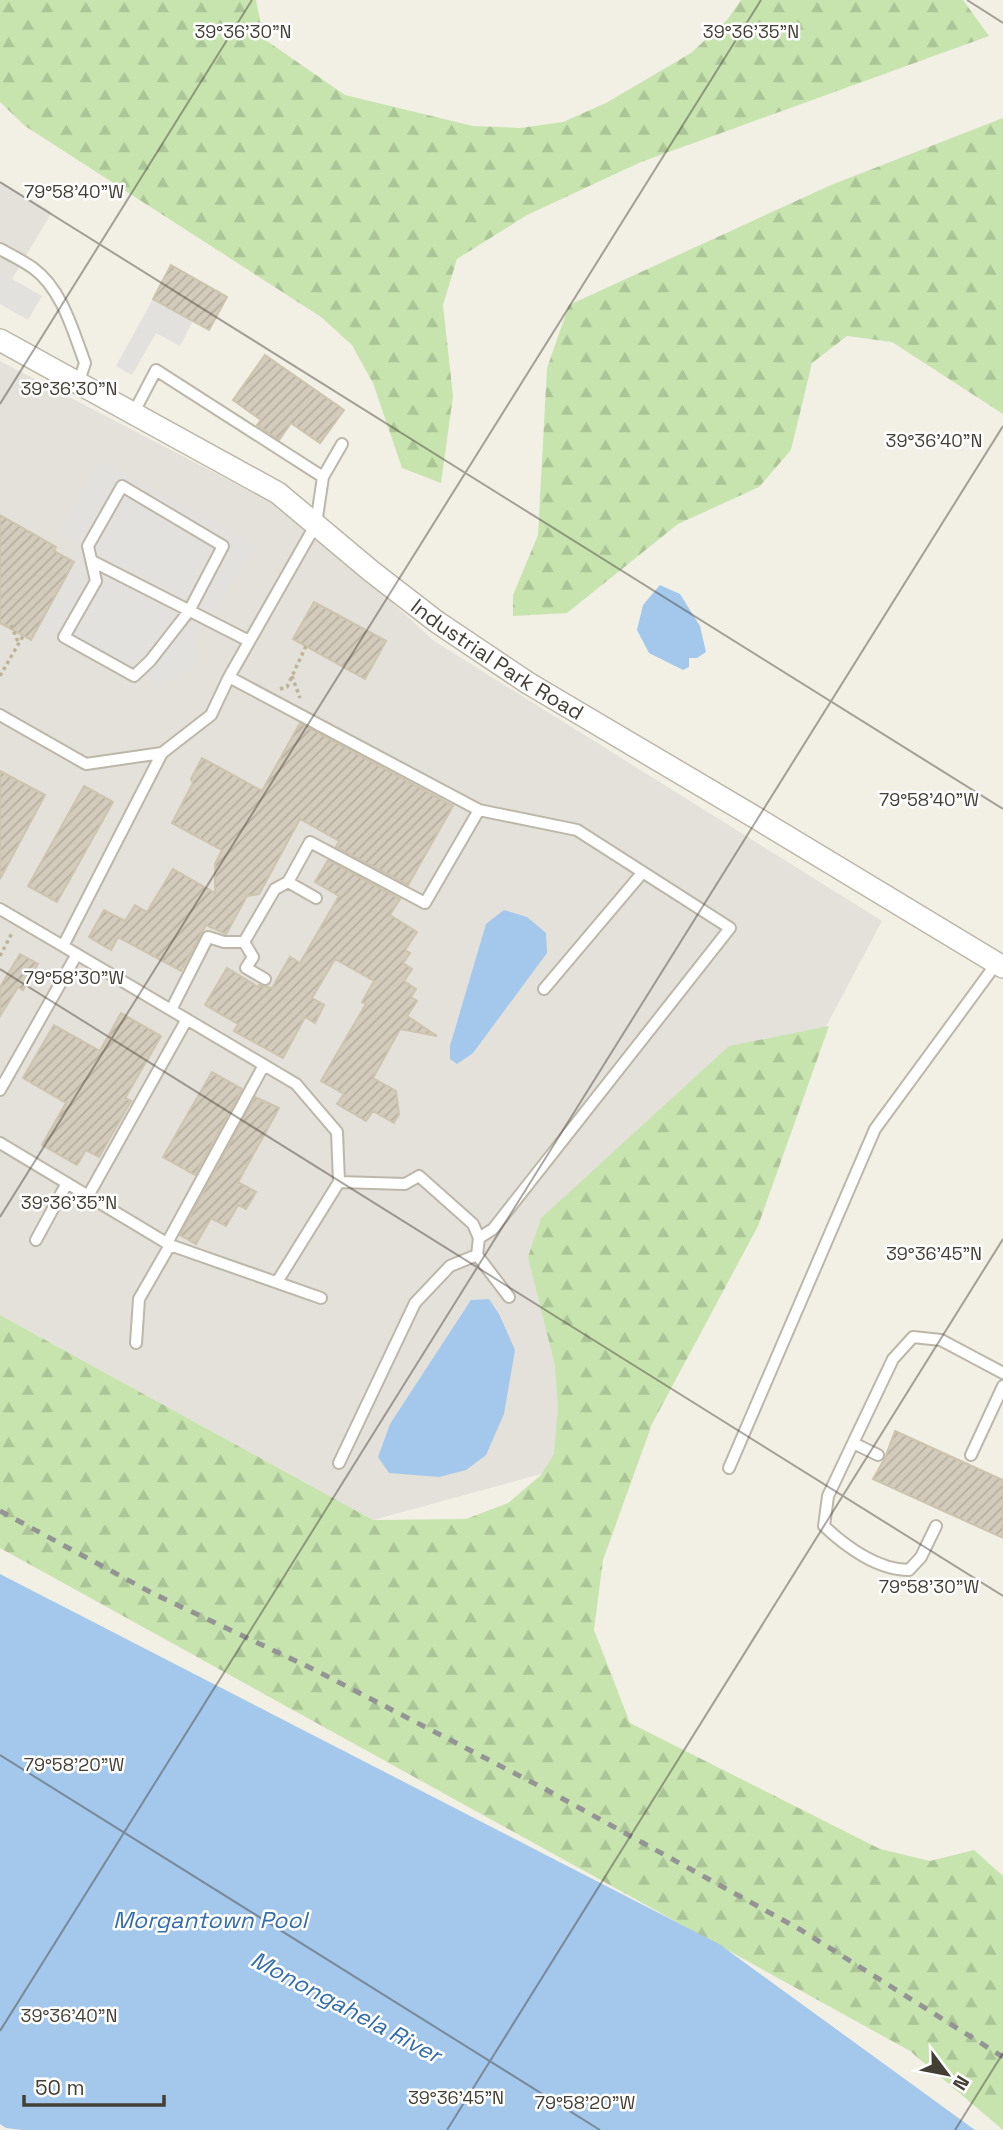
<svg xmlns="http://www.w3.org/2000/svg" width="1003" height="2130" font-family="'Space Grotesk',sans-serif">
<defs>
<pattern id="forest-firs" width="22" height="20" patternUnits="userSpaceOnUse" patternTransform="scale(1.75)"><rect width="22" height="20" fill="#c7e4af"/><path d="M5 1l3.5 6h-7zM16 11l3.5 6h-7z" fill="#acc597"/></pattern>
<pattern id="building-hatch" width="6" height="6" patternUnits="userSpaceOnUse" patternTransform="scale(1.75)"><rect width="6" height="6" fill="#d3cbbb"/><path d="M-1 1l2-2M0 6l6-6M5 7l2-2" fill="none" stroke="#b6afa1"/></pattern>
</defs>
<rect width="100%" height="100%" fill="#f2efe5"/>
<path fill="#e4e0da" d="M0,181L52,212L0,299Z
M0,361L298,516L434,641L882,921L596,1459L373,1520L0,1315Z"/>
<path fill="url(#forest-firs)" d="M0,0H256L264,39L345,95L473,126L520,128L563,122L606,103L691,53L727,20L741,0H963L989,36L641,162L527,215L457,259L443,305L453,396L441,483L402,468L373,383L352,345L321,317L25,126L0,102Z
M1003,118V414L892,342L847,336L812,363L791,450L759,487L678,524L567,613L513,616V595L538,535L547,368L569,305L831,185Z
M829,1026L758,1226L652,1424L603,1560L594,1630L630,1723L880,1849L930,1861L974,1850L1003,1876V2130L910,2051L0,1548V1315L373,1520L466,1519L508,1503L541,1475L554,1454L558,1409L555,1365L528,1257L541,1218L729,1046Z"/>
<path fill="#e2e1dd" d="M0,272L42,296L28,320L0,304Z
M153,299L193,321L180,346L156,333L132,375L116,366Z
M100,459L257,545L216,609L194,639L199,663L157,690L150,676L134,682L36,633L74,562L79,543L58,533Z"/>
<path fill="#a3c8ec" d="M660,585L680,594L700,626L706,652L697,658H689V667L683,670L649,653L637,630L643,605Z
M504,910L527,917L546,933L547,953L473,1053L457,1064L450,1059V1046L486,924Z
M489,1299L499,1314L515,1350L504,1414L486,1455L466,1470L439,1477L389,1473L378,1457L390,1424L471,1300Z
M0,1574L719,1944L975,2130H23L6,2128L0,2124Z"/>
<path fill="url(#building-hatch)" stroke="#cdc4ae" stroke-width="2" d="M171,265L227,297L209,330L153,299Z
M265,355L344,410L320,443L291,423L279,440L257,425L261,420L233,400Z
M0,515L56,547L54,551L74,562L31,640L0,623Z
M314,602L386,641L365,679L293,639Z
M300,723L453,806L408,885L336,847L339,841L300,819L259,894L247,896L226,934L206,925L181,971L118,937L111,950L89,937L104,910L125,921L135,905L147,912L173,869L215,893V864L222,850L172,823L193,783L191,779L202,758L262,791Z
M0,771L45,795L0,879Z
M84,786L113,802L57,902L28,886Z
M328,860L400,899L390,915L417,932L405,950L410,953L403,963L412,969L404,981L416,989L411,997L417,1001L407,1016L437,1036L400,1029L373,1078L396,1091L399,1114L394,1123L373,1111L366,1121L337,1104L344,1094L321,1081L366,1004L362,1002L374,981L335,959L312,998L324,1005L315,1023L305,1017L283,1058L234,1031L238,1024L205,1005L227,968L258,987L259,985L272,988L290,957L300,963L339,896L315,882Z
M20,954L38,964L23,990L18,987L0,1016V987Z
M121,1013L161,1036L125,1098L131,1101L99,1157L86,1150L77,1165L42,1145L66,1103L23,1078L54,1025L100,1051Z
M212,1072L242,1089L195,1175L163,1157Z
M255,1097L279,1108L238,1182L256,1192L246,1209L238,1205L226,1226L211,1218L196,1244L180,1235Z
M895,1431L1003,1480V1538L873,1479L885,1458Z"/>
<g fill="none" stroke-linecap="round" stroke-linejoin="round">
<g stroke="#bcb7a8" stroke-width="14">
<path id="lane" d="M0,249C11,255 23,261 33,268C62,289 73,331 85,363L78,384
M323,477L342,444
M122,486L223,546L189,611L150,661L134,676L64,637L96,581L88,546Z
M92,561L249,641
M229,677L479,810L577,830L730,928L493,1229L479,1238L473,1224L419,1176L405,1184L339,1182
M0,715L86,764L162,753L211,715L229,677L316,524L323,477L156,370L133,414
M316,898L288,882L310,842L425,903L479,810
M0,909L63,946L162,753
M244,942L275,889L288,882
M63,946L296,1084L337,1132L339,1182L277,1282
M544,989L643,872
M171,1010L208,937L224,942H244L253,957L246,968L265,979
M0,1090L77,954
M0,1143L170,1245L321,1298
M88,1196L187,1019
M36,1240L67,1183
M167,1243L264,1065
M477,1255L509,1297
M136,1343L139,1299L170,1245
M853,1443L878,1455
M971,1455L1003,1386
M339,1463L415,1303L450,1266L477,1255L479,1238
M729,1468L875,1129L996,964
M936,1526L921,1557L909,1570C878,1570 846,1547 824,1526L828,1496L853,1443L893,1359L913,1337L941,1340L1003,1373"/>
</g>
<g stroke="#bcb7a8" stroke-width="24">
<g id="street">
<path id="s1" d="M0,340L278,493L371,571L437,622L528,683L758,819L1003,967"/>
</g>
</g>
<path stroke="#beb49a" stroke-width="3.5" stroke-dasharray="3.5 3.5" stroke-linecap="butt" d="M11,625L19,644
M0,676L23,636
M292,676L300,698
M280,689L287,687L306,646
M0,956L12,933"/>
<use href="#lane" stroke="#fff" stroke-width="10"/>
<use href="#street" stroke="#fff" stroke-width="21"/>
<path stroke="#949494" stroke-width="5" stroke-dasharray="9 9" stroke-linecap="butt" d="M0,1511L152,1593L315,1670L545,1789L801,1930L1003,2057"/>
</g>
<path fill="none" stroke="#443f35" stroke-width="2" stroke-opacity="0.45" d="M967,0L1003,23M0,182L1003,809M0,404L252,0M0,969L1003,1596M0,1217L761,0M0,1755L600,2130M0,2031L1003,426M447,2130L1003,1239M955,2130L1003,2053"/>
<g text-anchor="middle" stroke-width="5" stroke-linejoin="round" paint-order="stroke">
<g font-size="21" fill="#443f35" stroke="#fff">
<text dy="7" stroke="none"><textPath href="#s1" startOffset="593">Industrial Park Road</textPath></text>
</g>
<g font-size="23" font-style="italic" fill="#336daa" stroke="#fff">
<text x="210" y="1928">Morgantown Pool</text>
<text transform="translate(346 2007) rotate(28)" y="8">Monongahela River</text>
</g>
</g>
<g font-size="18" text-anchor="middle" fill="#443f35" stroke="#fff" stroke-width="5" stroke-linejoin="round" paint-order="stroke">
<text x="243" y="38">39°36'30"N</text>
<text x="751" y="38">39°36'35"N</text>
<text x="74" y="198">79°58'40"W</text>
<text x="69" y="395">39°36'30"N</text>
<text x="934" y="447">39°36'40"N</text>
<text x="929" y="806">79°58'40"W</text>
<text x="74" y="984">79°58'30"W</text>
<text x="69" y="1209">39°36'35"N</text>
<text x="934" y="1260">39°36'45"N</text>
<text x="929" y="1593">79°58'30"W</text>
<text x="74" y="1771">79°58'20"W</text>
<text x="69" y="2022">39°36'40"N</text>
<text x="456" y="2104">39°36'45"N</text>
<text x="585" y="2109">79°58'20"W</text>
</g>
<g transform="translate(947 2074) rotate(122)" stroke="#ffffff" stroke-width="5" paint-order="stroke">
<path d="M0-5L12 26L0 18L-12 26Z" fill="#443f35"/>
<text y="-10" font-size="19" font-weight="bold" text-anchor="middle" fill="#443f35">N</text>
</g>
<path d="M24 2095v10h140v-10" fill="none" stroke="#443f35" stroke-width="3.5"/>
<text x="35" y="2095" font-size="21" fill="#443f35" stroke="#ffffff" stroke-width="5" paint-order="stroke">50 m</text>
</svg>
